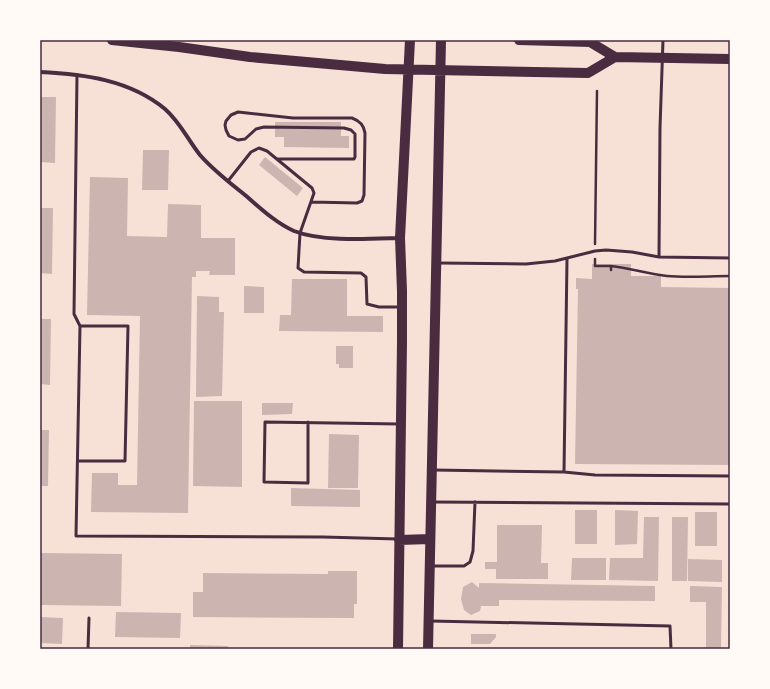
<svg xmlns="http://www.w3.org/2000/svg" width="770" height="689" font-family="Ubuntu,sans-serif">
<rect width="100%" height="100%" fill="#f7e1d7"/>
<path fill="#ccb4b1" d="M40,97H56L55,163L40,162Z
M275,122H341V136H349V148L284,147V137H275Z
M143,150H169L168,190H142Z
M265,157L303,188L297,196L259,165Z
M90,177L128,178L127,236L167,237L168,204L201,205V238H235V275H209L210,271H196V277H192L188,513L91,512L92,473H118V485H137L140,316L87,315Z
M40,208H53L52,274L40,273Z
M592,264H631V276H661V287L730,288V465L575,464L578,289H576V278L592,279Z
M292,279H347V316H383V332L279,331L280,315H291Z
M244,286L264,287V313H244Z
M197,296L219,297V312H224L222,396L196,397Z
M40,319H51L50,385L40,384Z
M336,346H353V368H339V364H336Z
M194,401H242V487L193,486Z
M262,403H293L292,414L262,415Z
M40,430H49L48,486H40Z
M329,434L359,435L358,488H328Z
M291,488L360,490V507L291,506Z
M575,510H597V544H575Z
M615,510L638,511L637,544L615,545Z
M695,512H717V546H695Z
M644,517H659L658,581L609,580L610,558H643Z
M672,517H688L687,581H672Z
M497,525H542L541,563H548V579H496V569H485V562H497Z
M40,553L122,554L121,606L40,605Z
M572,558H606V580H571Z
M688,559L722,560V582L688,581Z
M328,571H357V604H354V618L193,617V592H203V573L328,574Z
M472,582L479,588V583L655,586V601L499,600V606H481L480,611L471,615L464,610L461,599L463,587Z
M690,586L722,587L721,649H706V602H690Z
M116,612L181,613L180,638L115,637Z
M40,617L63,618L62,644L40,643Z
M471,634H496V637L490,644H471Z
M190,645L228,646V649H190Z"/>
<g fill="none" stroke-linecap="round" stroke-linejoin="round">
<path stroke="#4a2c40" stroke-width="2.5" d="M595,244L597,91
M595,259V266H611V270
M611,266C630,268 648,274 667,276C688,278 709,276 730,276"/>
<path stroke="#4a2c40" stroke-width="3" d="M77,75L74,314L80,326L76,536L323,537L398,539
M277,159H354L355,157V134L351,130L344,128L264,127L256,129L245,139L238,140L229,136L226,130L225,125L226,121L231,115L238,112L293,118H352C360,121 364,125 365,133L364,195L362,201L357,203L311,202
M228,181L251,152L259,148L267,151L312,188L314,193L300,233L298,268L304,272L361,273L366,277L367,304L379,307H401
M659,257L660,128L663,40
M438,263L526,264L555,261L595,251L606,250L632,252L659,257L730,258
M308,422V483L264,482L265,422L400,424
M78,461H125L128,326H80
M434,470L564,472L567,259
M564,472L595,475L730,476
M433,502L730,504
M432,566H464L470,562L473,551L475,502
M431,621L670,626L671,649
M88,649L89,618"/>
<path stroke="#4a2c40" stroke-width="4" d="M40,72C84,74 130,80 165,109C180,122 188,140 200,155C213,170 230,183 245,195C260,208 276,223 294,231C322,242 368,239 399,238"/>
<path stroke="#4a2c40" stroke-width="10" d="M112,40L179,47L250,57L385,69L588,73L615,57
M519,40L590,42L615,57L730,59
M399,540L430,539
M398,649L402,342V291L400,238L410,40
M428,649L441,40"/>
</g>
<rect width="770" height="689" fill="none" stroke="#fffaf5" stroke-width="82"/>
<rect x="41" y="41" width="688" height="607" fill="none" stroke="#4a2c40" stroke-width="1.5"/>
</svg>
